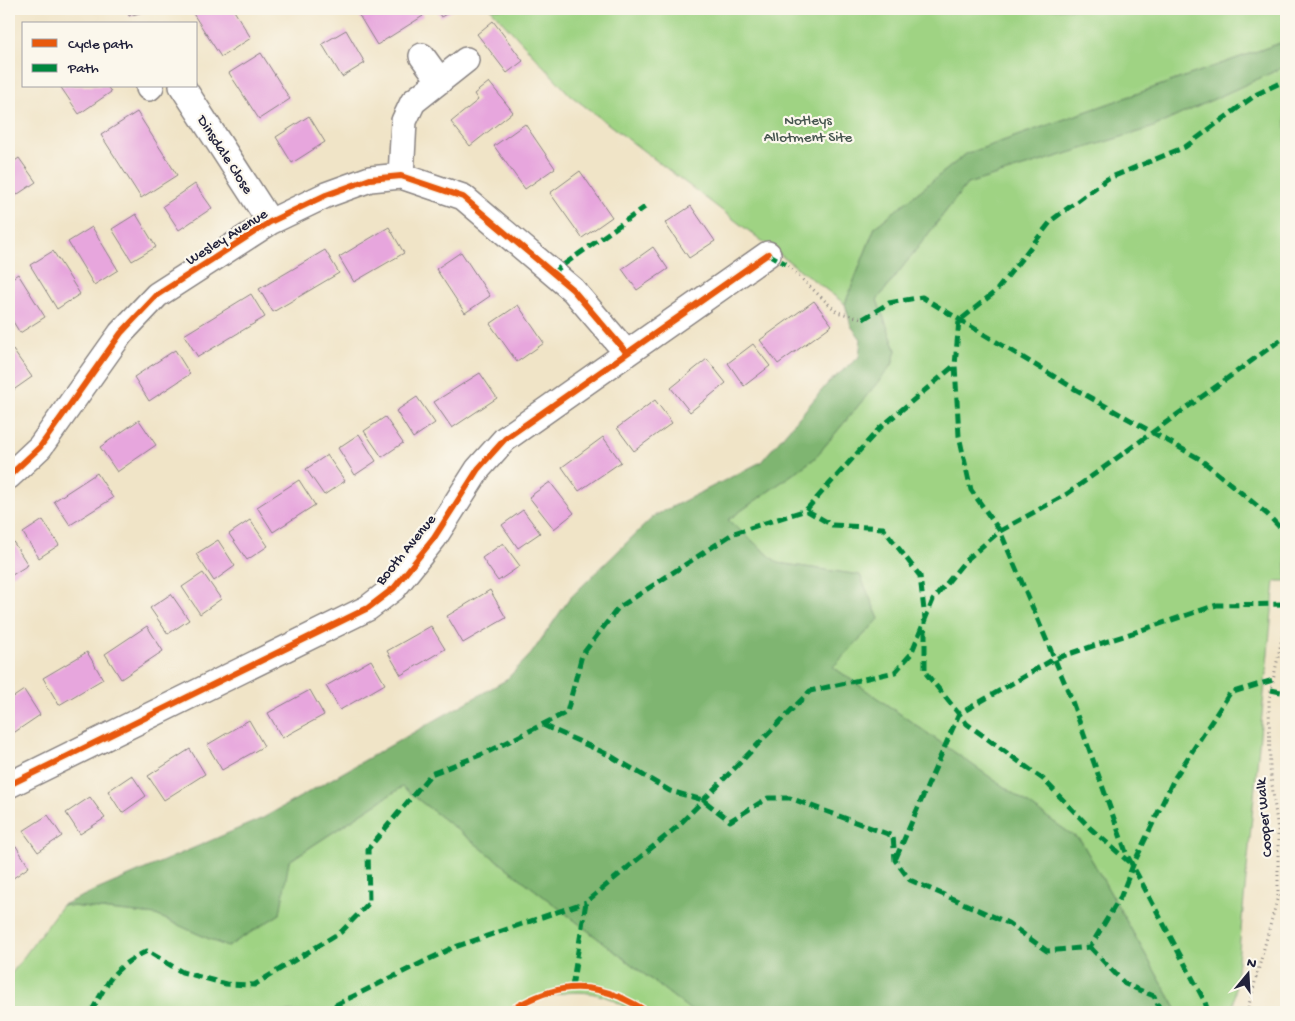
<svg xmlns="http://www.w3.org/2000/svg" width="1295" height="1021" font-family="'Gochi Hand',sans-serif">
<rect width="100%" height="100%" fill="#fbf7ec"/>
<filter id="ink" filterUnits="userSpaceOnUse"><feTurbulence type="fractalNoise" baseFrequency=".02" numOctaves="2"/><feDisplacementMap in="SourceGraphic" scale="10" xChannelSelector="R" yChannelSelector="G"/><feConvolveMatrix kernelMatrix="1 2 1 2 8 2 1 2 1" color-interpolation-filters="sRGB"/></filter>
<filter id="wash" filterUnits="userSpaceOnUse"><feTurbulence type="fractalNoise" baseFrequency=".0096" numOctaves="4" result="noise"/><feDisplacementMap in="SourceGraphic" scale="20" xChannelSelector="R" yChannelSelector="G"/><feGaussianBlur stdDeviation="1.12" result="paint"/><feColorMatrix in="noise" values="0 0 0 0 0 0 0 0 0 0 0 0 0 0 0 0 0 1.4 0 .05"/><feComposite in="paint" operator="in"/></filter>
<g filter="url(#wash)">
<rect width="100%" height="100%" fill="#f0e4c7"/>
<path fill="#9fd383" stroke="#607a5f" d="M491,9H1286V41L966,154L875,227L845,304L570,95Z
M1286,66V581H1275L1233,1012H1178L1081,841L833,667L879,619L860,575L778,563L728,520L814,459L892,365L896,350L877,300L967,184L1151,128Z
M402,787L693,1012C677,1012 655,1016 639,1012C629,1010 620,1003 611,999C577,985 544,994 515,1012H9V977L62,905L156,915L227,947L280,914L288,862Z"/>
<path fill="#7fb571" stroke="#506c56" d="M1286,41V66L1151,128L967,184L877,300L896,350L892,365L814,459L728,520L778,563L860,575L879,619L833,667L1081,841L1178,1012H693L402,787L289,861L280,914L227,947L156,915L62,905L263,818L506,680L531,654L570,598L654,516L761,462L828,383L859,357L861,339L851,326L845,304L875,227L966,154Z"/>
<g id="blocks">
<path fill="#e7a6dd" d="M127,9H153L129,16Z
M197,9H233L251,38L221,57L192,12Z
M362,9H419L423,16L377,45L357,12Z
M436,9H455L441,17Z
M493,21L523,61L507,73L477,34Z
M346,30L365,63L342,77L322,44Z
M261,53L290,99L259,119L229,73Z
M489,82L513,112L470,146L451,122L478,100L474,94Z
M60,86H107L111,92L79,114Z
M137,112L177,175L141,198L101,135Z
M309,116L325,142L292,163L276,137Z
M525,124L555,168L525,189L494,146Z
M19,158L36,182L9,200V165Z
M580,171L612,217L582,238L550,193Z
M195,184L212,208L179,230L163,206Z
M691,206L715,241L689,258L665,223Z
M136,214L156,247L132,261L112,229Z
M92,227L118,270L94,285L68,242Z
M389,227L404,253L354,282L339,257Z
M653,247L668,269L637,290L622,269Z
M325,250L339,273L273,312L259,289Z
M53,251L80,294L57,309L30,265Z
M461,252L490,296L465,313L436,269Z
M18,274L45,317L20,333L9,315V280Z
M251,294L265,317L198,357L184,335Z
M814,301L832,325L778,364L760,340Z
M518,305L544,343L517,362L490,324Z
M753,344L770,366L744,386L728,363Z
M13,350L32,377L12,391L9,387V353Z
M175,350L190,374L149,401L134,377Z
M707,359L726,383L690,412L671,388Z
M480,373L497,398L452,428L434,402Z
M417,397L435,423L413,438L396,411Z
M655,400L672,423L634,451L617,428Z
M385,417L403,443L382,457L364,431Z
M139,420L156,445L117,472L100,447Z
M359,434L376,461L355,475L338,448Z
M603,437L621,462L579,491L562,467Z
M327,455L345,481L324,495L306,469Z
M97,473L113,498L70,525L54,501Z
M299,480L315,505L273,532L257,507Z
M550,482L574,513L554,529L529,497Z
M523,510L540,533L518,548L502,525Z
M43,520L59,545L39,558L23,533Z
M250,520L268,546L247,560L229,534Z
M12,540L28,565L9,577V542Z
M218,540L235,566L214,581L196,554Z
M503,543L520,566L498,581L482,558Z
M203,573L221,599L200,614L182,587Z
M490,590L506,618L463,643L447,616Z
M171,594L189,620L168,634L150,608Z
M147,626L163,651L121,679L105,654Z
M431,626L445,649L401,675L387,651Z
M87,652L103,679L59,705L43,678Z
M371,660L385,684L340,710L326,686Z
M24,690L40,715L9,736V700Z
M310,690L324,715L282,738L268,713Z
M249,720L264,746L222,770L207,745Z
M190,749L205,774L164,800L148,776Z
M132,775L146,796L122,813L108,791Z
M90,797L105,818L80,834L66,813Z
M48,815L62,836L38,852L23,831Z
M16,846L29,867L9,881V851Z"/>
</g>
</g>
<g filter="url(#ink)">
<use href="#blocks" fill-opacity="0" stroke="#898381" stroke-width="1"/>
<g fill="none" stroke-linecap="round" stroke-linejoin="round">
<g stroke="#898381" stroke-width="28">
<path id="street" d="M422,56L440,81
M182,86L270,222
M149,88L151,86
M401,176L404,121L413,102L466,60
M9,476L40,447L121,333L157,295L270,222L326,195L370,179L401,176L463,197L573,290L626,352
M9,785L368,608L394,588L434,538L478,469L505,439L768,254"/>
</g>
<path stroke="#898381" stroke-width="3" stroke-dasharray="1 4" stroke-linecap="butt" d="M788,266L837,312L863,319
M1247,1012L1278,896V831L1270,769L1269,700L1286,619"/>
<use href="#street" stroke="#fff" stroke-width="25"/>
<path stroke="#00873e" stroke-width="5" stroke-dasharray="10 5" stroke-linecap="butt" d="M768,254L786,264
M552,273L645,207
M863,319L889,303L922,297L1075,389L1200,459L1267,514L1286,534
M806,510L832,525L883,528L920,576L925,619V672L967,724L1043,779L1091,829L1129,862
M1271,690L1286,693
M543,725L609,755L670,791L703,800L730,821L768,798H790L893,836L895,860L910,880L1008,923L1047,951L1090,947L1121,896L1133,865L1174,779L1230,693L1273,680
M896,858L959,714L1054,659L1217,605L1286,604
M1090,947L1125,984L1154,996L1161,1012
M572,987L586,902L678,826L810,691L895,672L911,654L933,600L965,561L1000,531L1067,494L1286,336
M91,1012C110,979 111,969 147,951L182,972L226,984L254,985L341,932L369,903L368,849L431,774L488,752L567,712L582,655L618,608L734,533L806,510L880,428L955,365
M321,1012L452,948L586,902
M1208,1012L1205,1002L1127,855L1069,693L1000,531L971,490L959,436L955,365L959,321L996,291L1052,220L1107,179L1185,147L1257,94L1286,80"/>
<g stroke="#fbf7ec" stroke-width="9">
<path id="cycleway" d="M9,476L40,447L121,333L157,295L270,222L326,195L370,179L401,176L463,197L573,290L626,352
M9,785L368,608L394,588L434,538L478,469L505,439L768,254
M507,1012C545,989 577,979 620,997C630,1002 638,1005 647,1012"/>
</g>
<use href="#cycleway" stroke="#e8590c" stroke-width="6"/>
</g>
</g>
<g text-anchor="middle" stroke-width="4.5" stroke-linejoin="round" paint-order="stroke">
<g font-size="15" fill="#485751" stroke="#fbf7ec">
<text x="808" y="124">Notleys<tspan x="808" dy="17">Allotment Site</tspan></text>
</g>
<g font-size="15" fill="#22223b" stroke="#fbf7ec">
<text transform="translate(226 154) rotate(57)" y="5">Dinsdale Close</text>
<text transform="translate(226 236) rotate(-32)" y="5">Wesley Avenue</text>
<text transform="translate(405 549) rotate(-51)" y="5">Booth Avenue</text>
<text transform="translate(1263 818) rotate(-95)" y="5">Cooper Walk</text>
</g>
</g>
<rect width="1295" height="1021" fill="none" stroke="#fbf7ec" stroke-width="30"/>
<rect x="22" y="22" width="175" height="65" fill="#fbf7ec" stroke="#a4a2a5"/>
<rect x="32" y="39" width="25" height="8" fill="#e8590c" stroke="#a4a2a5"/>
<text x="68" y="48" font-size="15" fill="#22223b">Cycle path</text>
<rect x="32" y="64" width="25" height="8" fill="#00873e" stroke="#a4a2a5"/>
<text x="68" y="72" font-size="15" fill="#22223b">Path</text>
<g transform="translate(1248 974) rotate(18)" stroke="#fbf7ec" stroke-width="4" paint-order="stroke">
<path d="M0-4L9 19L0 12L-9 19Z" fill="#22223b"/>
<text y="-8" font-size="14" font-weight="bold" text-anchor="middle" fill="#22223b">N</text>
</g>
</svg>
